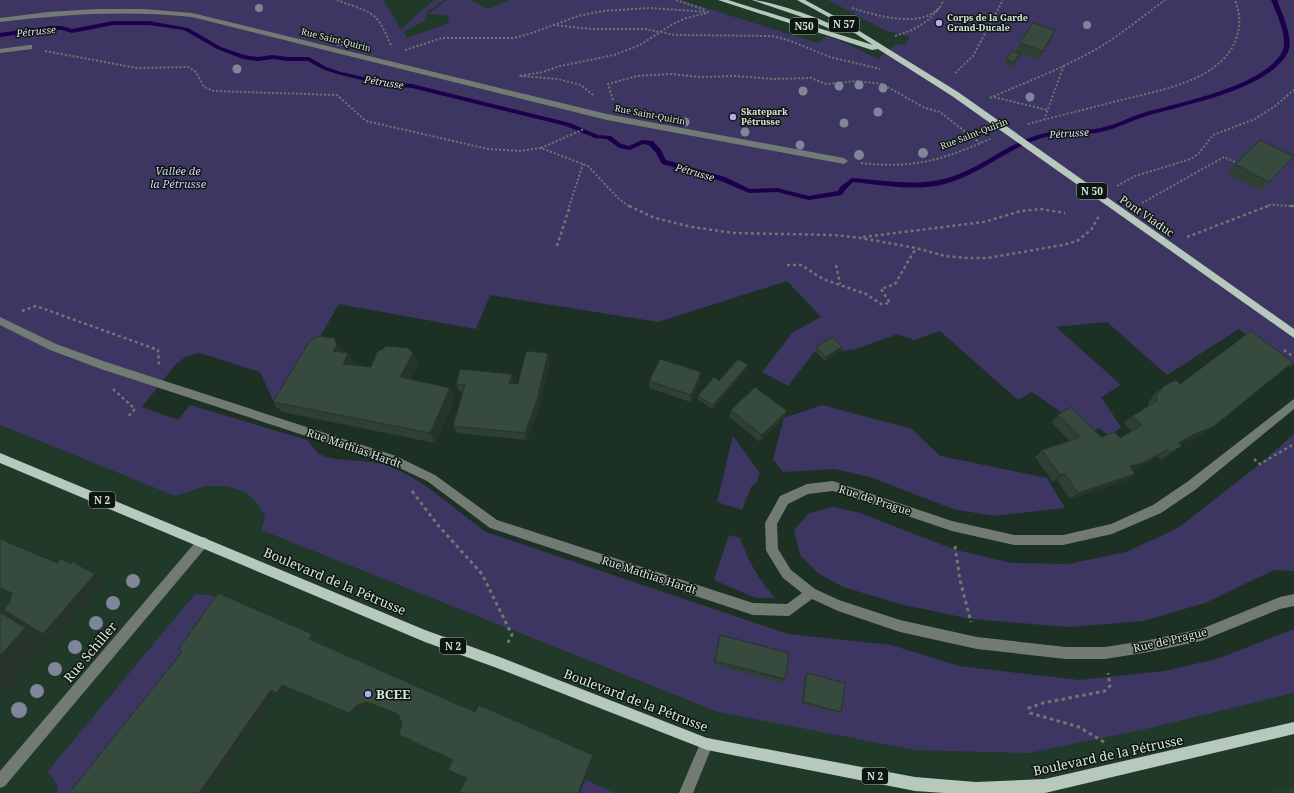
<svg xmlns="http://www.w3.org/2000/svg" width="1294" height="793" font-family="'Noto Serif',serif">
<rect width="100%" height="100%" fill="#1d3024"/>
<path fill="#203929" d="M383,0H512L406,38Z
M681,0H828L884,30L910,37L905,45L887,51L879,59L848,44L826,36L818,43Z
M0,425L175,496L206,486H226L244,491L257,503L265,517L261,529L718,712L914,750L1146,729L1294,693V793H0Z"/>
<path fill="#3d3663" d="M0,0H383L401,29L434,0H444L427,12L424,21L403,32L407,38L448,23L449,19L446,15L429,14L432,11L447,0H470L488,9L510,0H681L818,43L826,36L848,44L878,59L896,44L905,45L910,37L884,30L828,0H1294V364L1290,367L1239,329L1167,375L1107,322L1056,327L1121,385L1101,397L1121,427L1109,436L1099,428L1085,435L1064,414L1032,392L1018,400L940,331L914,340L898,334L856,349L841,351L831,341L815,351L788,386L762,372L793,332L821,317L787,281L658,322L490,295L476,329L339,304L277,409L260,372L200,353L187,356L175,365L142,407L178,420L190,405L307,440C311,444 315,451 319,454C336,463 367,458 388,466C423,478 456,511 486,532L788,634L891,645L959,666L1079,680L1164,671L1217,659L1294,629V693L1146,729L1029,753L914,750L718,712L261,530L265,517L257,503L244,491L226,486H206L175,496L0,425Z
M822,405L912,429L940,456L1047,478L1065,508L994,516L953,509L873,478L835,469L783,472L773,459L784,418Z
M1294,434V571L1274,570L1205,603L1143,621L1069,627L971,619L904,605L843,587L818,573L800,555L794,530L809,513L833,507L857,512L956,550L1012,563L1068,564L1126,552L1178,528L1260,464Z
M733,436L760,473L756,483L751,487L742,510L717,502Z
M729,535L740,538C749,563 758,578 775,598H756L714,580Z
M195,594L227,597L83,793H58L57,785L48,771Z
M585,779L614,793H580Z"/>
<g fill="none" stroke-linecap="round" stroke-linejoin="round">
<path fill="#1b004b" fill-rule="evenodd" d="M1271,0H1277C1282,13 1294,39 1288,52C1270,89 1187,104 1150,115C1132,120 1115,130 1096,133C1077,136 1058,132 1039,139C1005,150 977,177 941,185C912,191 882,185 853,182L845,190L842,195L809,200L777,192L749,193L721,181L662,164L656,153L649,145L643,144L630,150L619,148L607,139L595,138L566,126L412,88L386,86L337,74L322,69L308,61H288L272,59L258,61L243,59L217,49L184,30L149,25H113L72,33L62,30H50L0,37V33L50,26H62L72,29L113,21H149L188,28L221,47L244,55L258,57L272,55L288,57H309L326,67L341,72L386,82L412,84L570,123L598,135L611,136L621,144L629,146L642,140L653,141L661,150L666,160L725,177L750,189L777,188L809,196L838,191L840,187L852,178C881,180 910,186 939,180C973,174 1000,148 1032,137C1056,128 1071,132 1095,129C1111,127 1127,118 1143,113C1180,102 1263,87 1282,52C1289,39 1276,12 1271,0Z"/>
<path stroke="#69796f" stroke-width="2" stroke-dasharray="2 2" stroke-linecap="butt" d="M337,0C350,6 367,8 377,19C384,27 387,38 392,47
M676,0L706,10
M852,8C875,15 917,28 937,10C940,8 942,3 944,0
M553,25L591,29H645L675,35L772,36L788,40L830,57L880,69
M895,36C914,30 927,24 939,8
M405,50L442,38H513L532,33L578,16L603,11L649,8L710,12
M45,51L137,68L188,67L196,72L204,87L214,91L337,95L366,121L488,149L519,151L541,148L588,166L618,198L630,207
M955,73L973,56L1003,0
M593,95L581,85L558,79L519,76L543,72L560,66L614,55L640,45L671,25L686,18L707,13
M994,97L1047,110
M990,98C1026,82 1064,68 1098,48C1122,34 1143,16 1165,0
M613,100L608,84L637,76L672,74L699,77L736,76L773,79L811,78L826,84L857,81L882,84L925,108L940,112L980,143
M1044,120L1064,65
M1028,124C1057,116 1087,109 1117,101C1155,91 1221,82 1236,39C1241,26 1240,13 1235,0
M541,148L584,129
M861,163C914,169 942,160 990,139
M1117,186L1135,176L1191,159L1199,153L1213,135L1255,119L1275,106L1294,90
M1142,203L1224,157L1235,162
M569,207L583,164
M1265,207L1270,205L1294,206"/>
<path stroke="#69796f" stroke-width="2.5" stroke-dasharray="3 3" stroke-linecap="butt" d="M629,206L655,218L692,227L734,233L834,235L861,238L916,248L945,256L967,258H987L1063,245L1077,241L1091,230L1099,216
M1290,206H1294
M863,237L984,222L1021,211L1041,209L1065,213
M1187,237L1268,206
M557,246L570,206
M787,265H801L823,279L866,294L881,304L890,303L881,289L895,284L916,248
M836,265L840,284
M22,311L36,306L158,350L159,365
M1284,350L1294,357
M113,389L135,409L127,418
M1254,459L1260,464L1294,444"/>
<path stroke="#69796f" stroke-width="3" stroke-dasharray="3.5 3.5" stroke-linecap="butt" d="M412,491L437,524L482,574L512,635L507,644
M955,546L960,580L971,622
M1104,742L1079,727L1030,713L1029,708L1043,703L1105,691L1110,686L1108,673"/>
<path fill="#717a73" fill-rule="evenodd" d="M96,9H144L192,13L607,114L844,158L848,161L844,164L607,120L192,17C127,10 64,14 0,22V18L48,12Z
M29,45H32V49L0,53V49Z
M0,317L56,344L106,362L396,456L435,475L497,520L753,603L787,604L802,593L783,578L768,554L766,550L765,523L780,496L807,484L833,481L952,521L1014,535H1063L1111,524L1153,505L1187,482L1294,399V409L1195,490L1161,513L1112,534L1063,545H1014L952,531L833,491L808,494L788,504L777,524L778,549L791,570L815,589L839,600L900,620L977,637L1066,647H1105L1149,640L1201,629L1280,597L1294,594V606L1280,609L1201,641L1149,652L1105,659H1066L977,649L900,632L838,611L812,599L789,616L753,615L490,528L427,481L389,463L101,369L50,350L0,325Z
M203,537L207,538L209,542L207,546L5,786L0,788V771L199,538Z
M707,738L712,739L713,744L693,793H679L702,739Z"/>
<path fill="#b6c9bc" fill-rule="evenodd" d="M718,0H728L873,45L836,21L797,0H805L840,19L958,92L1294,329V338L952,96L878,49L872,50Z
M752,0C767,0 829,20 840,30L835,31L805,18Z
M0,453L425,630L497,656L707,738L915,777L976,782L1045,779L1294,722V734L1045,793H944L915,791L707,750L497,668L425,642L0,463Z"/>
</g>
<g fill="#7f8699">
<circle cx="259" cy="8" r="4"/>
<circle cx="1087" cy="25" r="4"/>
<circle cx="339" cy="42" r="4"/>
<circle cx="237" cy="69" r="4.5"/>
<circle cx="859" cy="85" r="4.5"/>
<circle cx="839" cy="86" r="4.5"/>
<circle cx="883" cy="88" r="4.5"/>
<circle cx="803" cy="91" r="4.5"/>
<circle cx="1030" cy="97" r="4.5"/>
<circle cx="878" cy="112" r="4.5"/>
<circle cx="685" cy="122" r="4.5"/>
<circle cx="844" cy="123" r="4.5"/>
<circle cx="745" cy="132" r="4.5"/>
<circle cx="800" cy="145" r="4.5"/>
<circle cx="923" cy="153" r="5"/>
<circle cx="859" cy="155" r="5"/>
<circle cx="133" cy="581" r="7"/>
<circle cx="113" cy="603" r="7"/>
<circle cx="96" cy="623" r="7"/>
<circle cx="75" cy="647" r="7"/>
<circle cx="55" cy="669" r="7"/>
<circle cx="37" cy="691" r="7"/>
<circle cx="19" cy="710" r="8"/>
</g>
<path fill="#2e4034" d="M1051,39L1038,60L1020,54L1018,58L1012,67L1004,64L1006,59L1015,52L1020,43Z
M1294,156L1261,191L1227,173L1235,164Z
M334,338L342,349L343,352L355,364V365L371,367L413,353L419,364L411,379L450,388L455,398L435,443L282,412L273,402Z
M816,347L841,351L825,361L815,351Z
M550,361L539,407L527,440L457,433L453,426L463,392L459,391L456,384L514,382V383L518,384Z
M747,368L713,409L698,400V396L719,381Z
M700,380L690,402L649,388V381Z
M1164,386L1203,434L1179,444L1172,453L1161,460L1158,456L1133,470L1127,480L1070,499L1057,480L1053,482L1035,457L1042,450L1070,441L1051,422L1058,415L1101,437L1120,438L1132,431L1124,423L1132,416L1148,407V403L1155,393Z
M731,410L787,411L784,418L760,442L729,417Z
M720,635L785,679L782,683L713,664L719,639Z
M807,673L841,712L839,713L801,703L805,675Z
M1294,788V793H1267Z"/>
<path fill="#26342b" d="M1055,30L1051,39L1038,60L1043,51Z
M1020,54L1018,58L1012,67L1014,62Z
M334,338L342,349L344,356L333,351Z
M842,347L841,351L825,361L826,357Z
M348,353L355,364L350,375L343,364Z
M413,353L419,364L406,388L400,377Z
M548,353L550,361L539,407L527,440L525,433Z
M748,365L747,368L713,409V405Z
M701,372L700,380L690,402L691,395Z
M512,374L514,382L512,390L509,383Z
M450,388L455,398L435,443L430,433Z
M787,411L784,418L760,442L762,435Z
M1213,427L1203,434L1183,442L1169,450L1178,443L1192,435Z
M1182,446L1172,453L1161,460L1170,453Z
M1167,450L1158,456L1133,470L1121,473L1130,466Z
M1065,474L1057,480L1053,482L1060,475Z
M1135,474L1127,480L1070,499L1078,493Z
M73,562L84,567L106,579L0,701V607L11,610L45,631Z
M0,587L6,590L0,596Z
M312,634L319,638L316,643L309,639Z
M282,685L289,688L285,695L277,693Z
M271,690L278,693L209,793H199Z
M367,702L373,704L363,707L356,716L349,713L357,705Z
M593,755L594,756L580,793H578Z"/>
<path fill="#364a3d" stroke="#26342b" d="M1033,23L1055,30L1043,51L1020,43Z
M1012,51L1020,54L1014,62L1006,59Z
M1260,140L1294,156L1269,182L1235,164Z
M1251,331L1293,362L1213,427L1192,435L1178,443L1182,446L1170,453L1167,450L1142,463L1130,466L1135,474L1078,493L1065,474L1060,475L1042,450L1081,437L1058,415L1071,407L1101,437L1114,432L1120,438L1142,425L1132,416L1157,401L1156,395L1164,386L1176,380L1180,384Z
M317,336L334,338L337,345L333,351L348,353L343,364L371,367L377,352L387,346L408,348L413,353L400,377L450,388L430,433L273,402L309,342Z
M832,337L842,347L826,357L816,347Z
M526,351L548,353L537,400L525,433L453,426L465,385L456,384L460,369L512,374L509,383L518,384Z
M660,359L701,372L691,395L649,381Z
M738,359L748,365L713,405L698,396L714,377L719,381Z
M755,387L787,411L762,435L731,410Z
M0,539L57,563L61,559L71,564L73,562L95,574L43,634L4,610L10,601L12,593L0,588Z
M218,593L312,634L309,639L475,712L479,705L593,755L578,793H459L467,778L448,770L453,760L399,735L402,724L398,714L367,702L357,705L349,713L282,685L277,693L271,690L199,793H69L182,652L178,650Z
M0,612L25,628L0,656Z
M720,635L789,653L785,679L715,661Z
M807,673L845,683L841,712L803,702Z
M1294,790V793H1277Z"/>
<g fill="#b4acf9" stroke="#0d1610" stroke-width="1.5">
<circle cx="939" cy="23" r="4"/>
<circle cx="733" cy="117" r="4"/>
<circle cx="368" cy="694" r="4"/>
</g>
<g text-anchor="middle" stroke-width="3" stroke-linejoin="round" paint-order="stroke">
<g font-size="9" font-weight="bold" fill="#d8e4dc" stroke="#0d1610" text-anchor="start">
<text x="947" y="21">Corps de la Garde<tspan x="947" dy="10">Grand-Ducale</tspan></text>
<text x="741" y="115">Skatepark<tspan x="741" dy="10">Pétrusse</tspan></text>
</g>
<g font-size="9" fill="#d8e4dc" stroke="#0d1610">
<text transform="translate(336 40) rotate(14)" y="3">Rue Saint-Quirin</text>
<text transform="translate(650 115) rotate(11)" y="3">Rue Saint-Quirin</text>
<text transform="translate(974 134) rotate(-21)" y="3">Rue Saint-Quirin</text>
</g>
<g fill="#0d1610" stroke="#9ba69f" stroke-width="1">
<rect x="829" y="16" width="30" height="16" rx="3"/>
<rect x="790" y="18" width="28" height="16" rx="3"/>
<rect x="1077" y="183" width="30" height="16" rx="3"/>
<rect x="89" y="492" width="26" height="16" rx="3"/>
<rect x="440" y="638" width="26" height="16" rx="3"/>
<rect x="862" y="768" width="26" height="16" rx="3"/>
</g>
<g font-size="10" font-weight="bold" fill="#d8e4dc">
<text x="844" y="28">N 57</text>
<text x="804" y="30">N50</text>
<text x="1092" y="195">N 50</text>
<text x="102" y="504">N 2</text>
<text x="453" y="650">N 2</text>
<text x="875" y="780">N 2</text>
</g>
<g font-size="10" font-style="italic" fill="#dfdef5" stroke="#0d1610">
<text transform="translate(36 31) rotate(-6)" y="4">Pétrusse</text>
<text transform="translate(384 82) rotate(9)" y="4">Pétrusse</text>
<text transform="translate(1069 133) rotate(-4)" y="4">Pétrusse</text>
<text transform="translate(695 172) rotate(16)" y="4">Pétrusse</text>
</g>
<g font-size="11" font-style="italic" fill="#cfccf9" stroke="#0d1610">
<text x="178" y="175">Vallée de<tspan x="178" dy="13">la Pétrusse</tspan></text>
</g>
<g font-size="11" fill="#d8e4dc" stroke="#0d1610">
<text transform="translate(1147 216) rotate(35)" y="4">Pont Viaduc</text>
<text transform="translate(354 448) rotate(19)" y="4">Rue Mathias Hardt</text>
<text transform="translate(875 500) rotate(18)" y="4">Rue de Prague</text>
<text transform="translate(649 575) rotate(18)" y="4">Rue Mathias Hardt</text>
<text transform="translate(1170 640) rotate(-13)" y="4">Rue de Prague</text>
</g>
<g font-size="13" fill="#d8e4dc" stroke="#0d1610">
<text transform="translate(335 581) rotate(23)" y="5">Boulevard de la Pétrusse</text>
<text transform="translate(90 652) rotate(-50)" y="5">Rue Schiller</text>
<text transform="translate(636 700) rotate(21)" y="5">Boulevard de la Pétrusse</text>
<text transform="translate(1108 755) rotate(-12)" y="5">Boulevard de la Pétrusse</text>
</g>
<g font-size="13" font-weight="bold" fill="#d8e4dc" stroke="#0d1610" text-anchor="start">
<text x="376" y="699">BCEE</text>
</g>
</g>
</svg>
